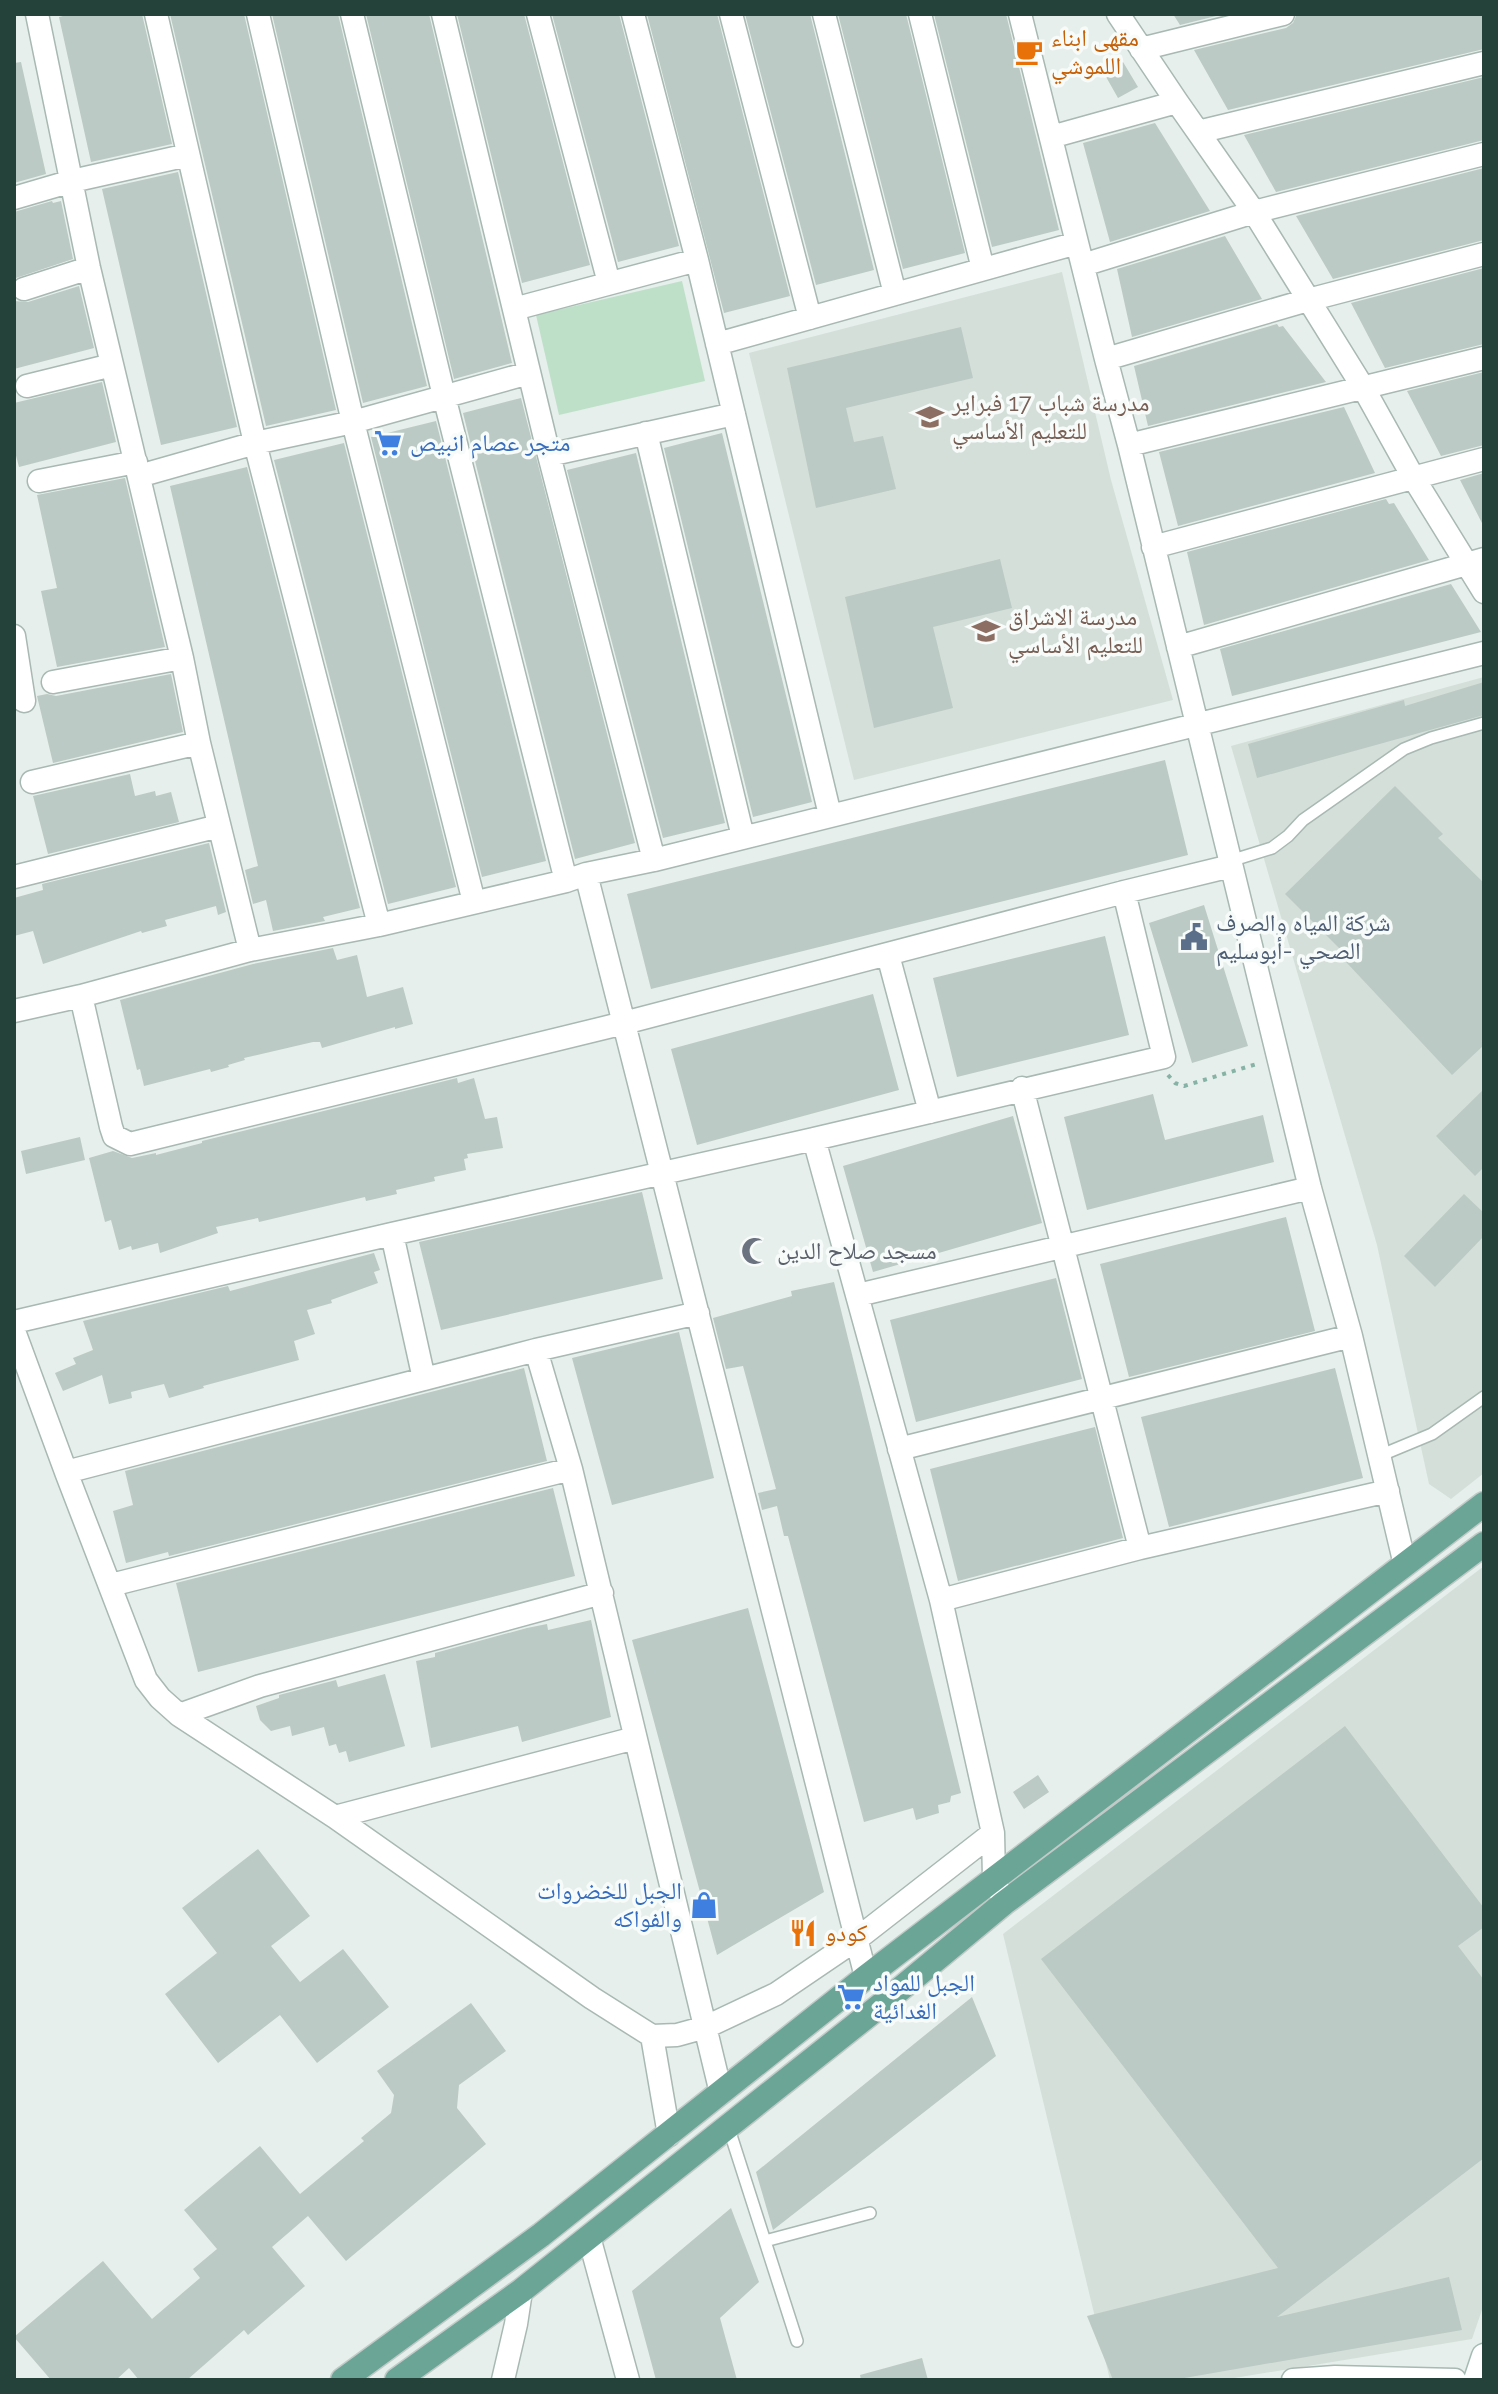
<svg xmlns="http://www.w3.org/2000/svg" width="1498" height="2394" font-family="Raleway,'Noto Naskh Arabic',sans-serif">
<rect width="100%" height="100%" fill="#e6efeb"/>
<path fill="#d4dfda" d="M1062,272L1111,480L1173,700L854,780L749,353Z
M1484,677V1473L1451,1499L1429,1484L1377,1245L1231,746Z
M1484,1566V2304L1472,2339L1222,2380H1110L1003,1934Z"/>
<path fill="#bfe0c8" d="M682,281L705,381L559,415L536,315Z"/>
<path fill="#bbcac4" d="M71,14H142L172,144L91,162L59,17Z
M170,14H244L336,410L266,426Z
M272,14H338L427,386L363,403Z
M366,14H429L512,363L454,379Z
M457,14H524L590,265L522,283Z
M552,14H619L679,246L618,262Z
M647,14H717L790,296L724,313Z
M745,14H810L874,270L816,285Z
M838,14H906L965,253L903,269Z
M934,14H1006L1059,230L992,247Z
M1173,14H1224L1180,25Z
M1297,14H1484V49L1228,110L1194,50L1286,28L1293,23Z
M1120,57L1138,87L1118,98L1101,68Z
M21,62L46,174L14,183V63Z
M1484,77V140L1276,192L1244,135Z
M1155,123L1210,211L1110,242L1083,143Z
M1484,168V240L1333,279L1296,216Z
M178,172L237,427L161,445L102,189Z
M52,201L53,203L61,201L73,259L16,278L14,268V212Z
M1225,236L1262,299L1132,337L1117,269Z
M1484,268V344L1385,368L1351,303Z
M79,286L94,348L14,369V301L28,302Z
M1277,324L1279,327L1283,326L1326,382L1148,426L1134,366Z
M961,327L973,378L846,408L854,442L883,436L896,489L816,508L787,368Z
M1484,372V445L1441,456L1407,391Z
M102,382L116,442L19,467L14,448V403Z
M521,398L635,843L575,859L463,413Z
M1344,407L1375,473L1178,526L1159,452Z
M436,421L546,861L482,877L371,437Z
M722,433L812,802L753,817L664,448Z
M344,443L456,887L388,904L274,460Z
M636,453L725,823L663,838L567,470Z
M247,467L360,908L323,917L325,921L273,931L266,900L253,904L245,870L258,866L170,486Z
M1484,473V527L1460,480Z
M125,478L165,647L57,667L41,591L57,588L37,495Z
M1386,499L1389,504L1394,503L1429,560L1204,625L1187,552Z
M1000,559L1012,608L933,627L953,708L874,728L845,597Z
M1451,584L1481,632L1232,696L1220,649Z
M171,674L183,732L53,763L37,696L47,694L56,696Z
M1484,682V715L1257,778L1248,744L1404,700L1405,706Z
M1165,760L1188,855L651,989L627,894Z
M130,774L135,796L155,791L156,796L171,792L179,822L48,854L33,796Z
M1395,786L1443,834L1438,838L1484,883V1045L1452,1075L1346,962L1349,958L1285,894Z
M209,843L226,912L218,915L216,906L165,920L167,926L142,933L141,931L43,964L33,931L14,936V898L43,890L42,884Z
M1204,905L1248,1046L1192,1063L1149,923Z
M1105,936L1129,1035L957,1077L933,978Z
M333,948L337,960L357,955L367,997L403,987L413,1024L395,1029V1027L322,1048L320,1042H313L244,1058L245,1060L228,1065L229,1067L211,1072L210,1069L144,1086L140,1069L137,1070L120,1000L253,964Z
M873,994L899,1090L697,1145L671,1049Z
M457,1078L458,1083L474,1078L485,1119L497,1117L503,1148L467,1154L468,1158L464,1159L466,1170L434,1177L435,1181L396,1190L397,1194L366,1201L365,1197L259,1222L258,1218L216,1227L218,1233L160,1253L158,1243L132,1250L131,1246L119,1250L111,1220L105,1222L89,1158L113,1151L132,1158L156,1153V1155L202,1143V1141Z
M1484,1089V1167L1475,1176L1436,1136Z
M1153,1094L1165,1140L1263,1115L1274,1162L1087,1210L1064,1117Z
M1013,1116L1042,1223L873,1272L843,1166Z
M80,1137L85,1160L26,1174L21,1151Z
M642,1192L663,1279L441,1330L419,1242Z
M1464,1194L1484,1213V1236L1435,1287L1404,1256Z
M1286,1217L1315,1331L1129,1377L1100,1264Z
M374,1253L380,1270L374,1272L378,1283L331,1300L332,1303L307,1310L315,1334L294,1341L299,1360L203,1386L204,1388L169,1398L164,1384L131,1392L132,1398L109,1404L102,1375L63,1391L55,1373L76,1364L73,1358L93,1350L83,1321L228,1286L230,1291Z
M1056,1278L1082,1379L916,1422L890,1320Z
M834,1282L961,1793L951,1796L950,1802L938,1805L939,1813L916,1820L913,1808L864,1822L788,1536H784L777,1506L762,1510L758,1493L776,1489L743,1366L726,1369L713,1318L792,1296L791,1291Z
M679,1332L714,1478L612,1505L572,1358Z
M524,1368L547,1461L169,1556L168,1552L126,1563L113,1511L133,1505L125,1471Z
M1335,1368L1363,1478L1169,1527L1141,1417Z
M1095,1427L1123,1538L958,1581L930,1469Z
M553,1488L575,1576L198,1672L176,1583Z
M748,1608L824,1892L717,1955L632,1640Z
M591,1620L611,1717L522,1742L518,1726L431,1748L416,1661L435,1657V1653L527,1628L547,1624L548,1630Z
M385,1674L405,1746L349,1762L346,1751L339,1753L336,1744L329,1746L324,1727L292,1736L290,1726L271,1731L260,1720L256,1706L279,1698V1695L336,1680L338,1687Z
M1345,1726L1484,1908V1927L1458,1946L1484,1980V2158L1277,2317L1449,2277L1462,2330L1173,2380H1113L1087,2316L1278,2268L1041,1959Z
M1038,1775L1049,1792L1024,1809L1013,1792Z
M258,1849L310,1916L271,1946L300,1982L343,1949L389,2007L317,2063L280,2015L218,2063L165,1994L217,1953L182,1908Z
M972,1997L996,2056L773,2230L756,2172Z
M471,2003L506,2051L459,2085L457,2108L486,2144L346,2261L308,2216L272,2247L305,2286L248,2335L244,2330L187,2380H139L129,2368L116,2380H51L14,2337L103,2261L152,2319L200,2278L193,2269L217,2249L184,2210L260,2146L300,2194L364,2141L361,2138L391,2113L394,2095L377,2071Z
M731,2208L759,2282L720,2318L737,2380H656L632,2291Z
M922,2358L928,2380H861L860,2375Z"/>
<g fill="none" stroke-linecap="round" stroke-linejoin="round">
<g stroke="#a8b8b2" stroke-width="14">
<path id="lane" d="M1230,861L1272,848L1288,836L1303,820L1404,749L1431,738L1484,723
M1379,1456L1432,1434L1484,1397
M728,2126L797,2341
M765,2241L870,2213"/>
</g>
<g stroke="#a8b8b2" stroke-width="25">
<path id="street" d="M37,14L89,268L182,658L199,743L250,950
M156,14L255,443L379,925
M258,14L353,422L474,902
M352,14L444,396L566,881
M443,14L549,455L654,860
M538,14L609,283
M633,14L697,260L830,815
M731,14L810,318
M824,14L895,294
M920,14L983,269
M1020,14L1106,359L1129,445L1310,1188L1351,1336L1405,1565
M1118,14L1177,102L1254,212L1364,389L1413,477L1484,592
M1141,49L1283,14
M1198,132L1484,63
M1051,137L1177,102
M14,198L72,181L188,155
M1083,265L1254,212L1484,154
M24,289L89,268
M514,309L697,260
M717,344L1077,243
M1106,359L1308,300L1484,254
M27,386L112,365
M646,433L743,837
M1129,445L1484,358
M549,455L734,414
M139,476L255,443L353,422L529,373
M39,481L136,462
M1153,547L1484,459
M14,636L24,701
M1178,647L1484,559
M53,682L182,658
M32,782L199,743
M586,874L866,1977
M14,877L219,826
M888,955L930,1112
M81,996L111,1127L114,1136L130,1144L624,1023L1124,892L1231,866
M14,1011L81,996L250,950L379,925L566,881L586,874L654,860L1484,653
M1022,1088L1140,1548
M814,1139L1164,1057L1124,892
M392,1234L424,1379
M858,1295L1310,1188
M14,1322L392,1234L814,1139L941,1600L993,1833L994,1878L999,1891
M14,1331L66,1472L536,1350L698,1313
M536,1350L571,1469L721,2093
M899,1449L1351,1336
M66,1472L146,1680L160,1698L179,1715L335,1817L592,1998L652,2036L677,2035L706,2027L776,1994L857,1939L993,1833
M111,1585L571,1469
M941,1600L1140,1548L1388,1491
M179,1715L260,1686L602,1593
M335,1817L635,1738
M652,2036L669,2135
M589,2237L628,2380
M503,2380L516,2324L521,2291
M1293,2380L1335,2377L1455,2380"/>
</g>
<g stroke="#a4bbb3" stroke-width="27">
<path id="secondary" d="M1476,2380L1484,2356"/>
</g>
<g stroke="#c2cac8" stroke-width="27">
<path id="primary" d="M343,2380L541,2235L866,1977L1484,1504
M397,2380L521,2291L881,2005L1004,1903L1484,1544"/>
</g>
<path stroke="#86b3a5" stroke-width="4" stroke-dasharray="4 6" stroke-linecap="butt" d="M1168,1075L1175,1083L1184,1086L1260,1063"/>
<use href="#lane" stroke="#fff" stroke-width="11"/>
<use href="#street" stroke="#fff" stroke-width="22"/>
<use href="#secondary" stroke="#fff" stroke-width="24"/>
<use href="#primary" stroke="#6aa596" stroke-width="24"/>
</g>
<defs>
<g id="cafe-bare" transform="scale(2.16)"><path d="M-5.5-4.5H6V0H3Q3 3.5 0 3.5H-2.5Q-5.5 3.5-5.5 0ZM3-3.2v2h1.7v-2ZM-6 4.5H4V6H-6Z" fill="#e8710a" stroke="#f7fbf9" stroke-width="2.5" paint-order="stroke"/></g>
<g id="school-bare" transform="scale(2.16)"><path d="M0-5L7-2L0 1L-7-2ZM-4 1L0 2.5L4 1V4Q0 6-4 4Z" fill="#8d6e63" stroke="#f7fbf9" stroke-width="2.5" paint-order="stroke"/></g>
<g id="supermarket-bare" transform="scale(2.16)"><path d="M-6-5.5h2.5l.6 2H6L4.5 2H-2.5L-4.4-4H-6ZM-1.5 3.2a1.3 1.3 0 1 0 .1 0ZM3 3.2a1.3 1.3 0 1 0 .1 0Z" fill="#3f7fe0" stroke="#f7fbf9" stroke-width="2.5" paint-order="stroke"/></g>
<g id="civic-bare" transform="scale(2.16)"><path d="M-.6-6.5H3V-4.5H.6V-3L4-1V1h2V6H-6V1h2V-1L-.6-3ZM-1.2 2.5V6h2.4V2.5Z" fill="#5c6f8a" stroke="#f7fbf9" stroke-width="2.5" paint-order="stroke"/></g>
<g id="mosque-bare" transform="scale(2.16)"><path d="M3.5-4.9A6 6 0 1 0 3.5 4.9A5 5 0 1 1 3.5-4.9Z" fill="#6b7280" stroke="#f7fbf9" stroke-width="2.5" paint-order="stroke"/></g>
<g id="shop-bare" transform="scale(2.16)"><path d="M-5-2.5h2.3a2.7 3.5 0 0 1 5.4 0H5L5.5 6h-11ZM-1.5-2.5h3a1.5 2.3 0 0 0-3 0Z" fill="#3f7fe0" stroke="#f7fbf9" stroke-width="2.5" paint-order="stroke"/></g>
<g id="restaurant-bare" transform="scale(2.16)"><path d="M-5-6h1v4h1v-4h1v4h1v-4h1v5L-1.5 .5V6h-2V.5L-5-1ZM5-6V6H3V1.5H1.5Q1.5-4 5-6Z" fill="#e8710a" stroke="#f7fbf9" stroke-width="2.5" paint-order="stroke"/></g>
</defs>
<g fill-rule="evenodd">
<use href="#cafe-bare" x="1029" y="52"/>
<use href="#school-bare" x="930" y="417"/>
<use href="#supermarket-bare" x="388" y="443"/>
<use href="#school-bare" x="986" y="631"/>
<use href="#civic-bare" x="1194" y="937"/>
<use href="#mosque-bare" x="755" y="1251"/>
<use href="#shop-bare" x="704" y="1905"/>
<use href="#restaurant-bare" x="803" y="1933"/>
<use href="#supermarket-bare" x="851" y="1997"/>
</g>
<g text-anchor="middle" stroke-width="7" stroke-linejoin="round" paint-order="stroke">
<g font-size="24" fill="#c56008" stroke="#f7fbf9" text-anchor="start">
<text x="1051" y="46">مقهى ابناء<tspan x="1051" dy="28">اللموشي</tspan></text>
<text x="825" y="1941">كودو</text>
</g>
<g font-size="24" fill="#785e54" stroke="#f7fbf9" text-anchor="start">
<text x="952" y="411">مدرسة شباب 17 فبراير<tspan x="952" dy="28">للتعليم الأساسي</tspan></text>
<text x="1008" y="625">مدرسة الاشراق<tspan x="1008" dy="28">للتعليم الأساسي</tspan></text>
</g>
<g font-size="24" fill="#366cbe" stroke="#f7fbf9" text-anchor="start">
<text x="410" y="451">متجر عصام انبيص</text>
<text x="682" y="1899" text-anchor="end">الجبل للخضروات<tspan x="682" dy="28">والفواكه</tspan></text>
<text x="873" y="1991">الجبل للمواد<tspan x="873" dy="28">الغدائية</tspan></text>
</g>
<g font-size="24" fill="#4e5e75" stroke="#f7fbf9" text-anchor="start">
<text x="1216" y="931">شركة المياه والصرف<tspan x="1216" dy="28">الصحي -أبوسليم</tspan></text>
</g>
<g font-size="24" fill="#5b616d" stroke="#f7fbf9" text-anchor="start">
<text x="777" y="1259">مسجد صلاح الدين</text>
</g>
</g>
<rect width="1498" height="2394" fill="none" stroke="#24423a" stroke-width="32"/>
</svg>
